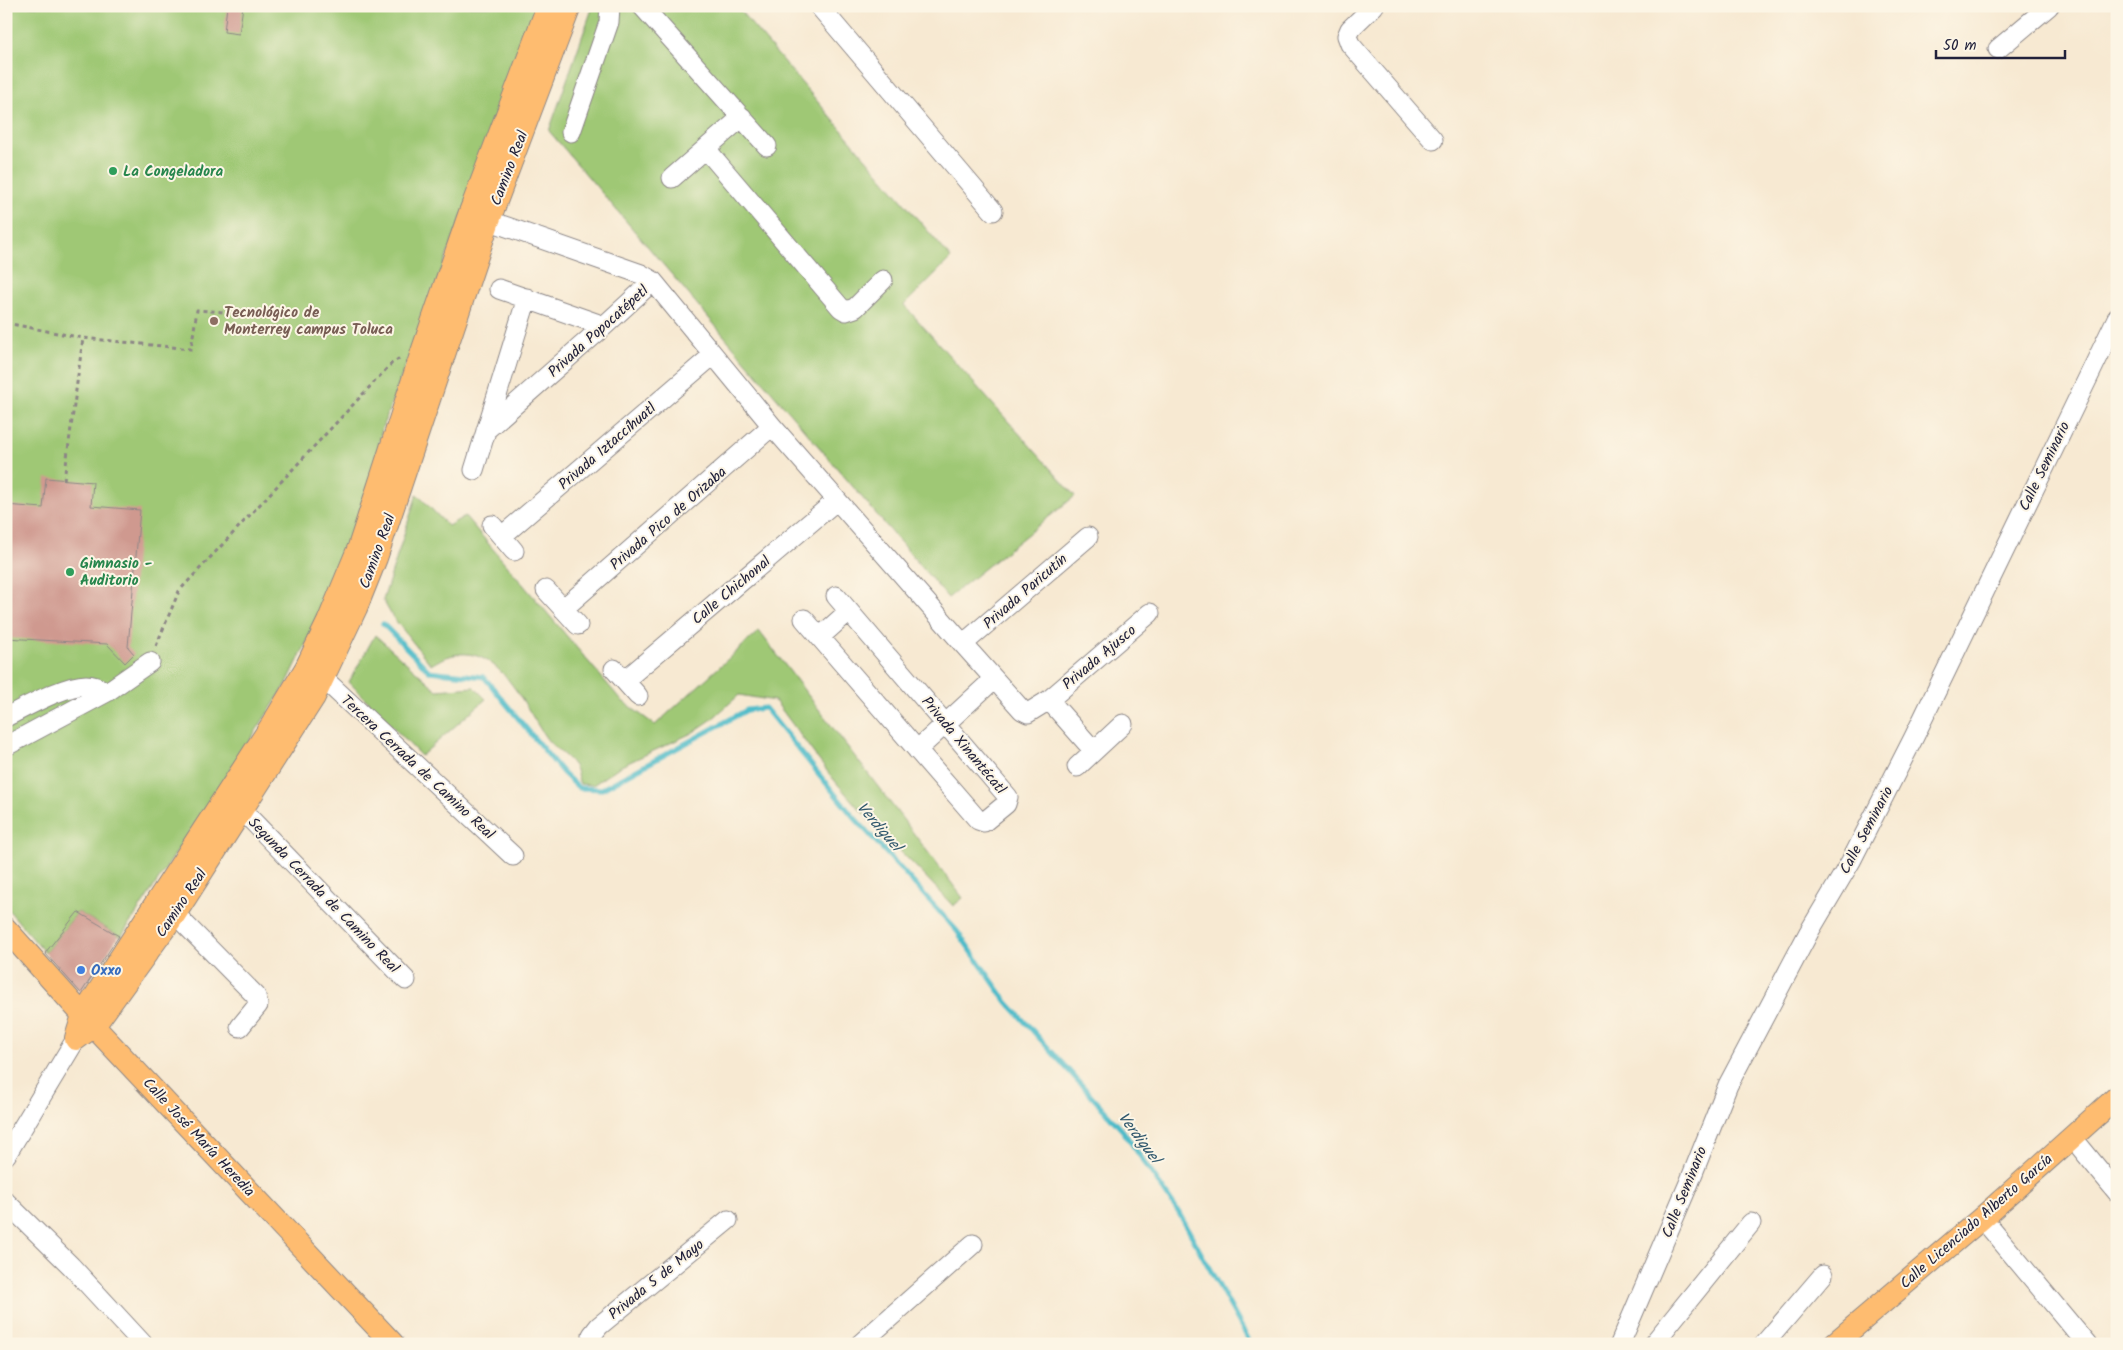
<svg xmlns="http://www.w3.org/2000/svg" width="2123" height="1350" font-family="Kalam,sans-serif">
<rect width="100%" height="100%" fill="#fcf5e5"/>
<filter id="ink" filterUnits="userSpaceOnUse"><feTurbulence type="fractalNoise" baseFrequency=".02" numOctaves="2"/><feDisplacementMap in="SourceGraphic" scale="10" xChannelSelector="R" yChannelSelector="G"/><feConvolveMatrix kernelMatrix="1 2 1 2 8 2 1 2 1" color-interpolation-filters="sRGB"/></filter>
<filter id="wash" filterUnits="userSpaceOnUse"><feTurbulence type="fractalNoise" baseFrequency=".0096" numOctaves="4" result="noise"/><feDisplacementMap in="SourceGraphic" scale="20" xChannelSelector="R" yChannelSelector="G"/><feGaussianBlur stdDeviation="1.12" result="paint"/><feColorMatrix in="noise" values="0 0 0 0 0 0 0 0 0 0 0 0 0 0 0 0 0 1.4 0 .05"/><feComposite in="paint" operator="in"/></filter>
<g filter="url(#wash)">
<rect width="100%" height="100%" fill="#f7e9d2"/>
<path fill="#9fc874" stroke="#607558" d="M6,6H541L382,428L375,467L333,588L286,685L121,937L78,912L45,953L6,907Z
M593,6H736L951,258L904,305L1075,496L948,598L549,131Z
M417,494L448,526L465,516L621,700L655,725L759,631L963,898L953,906C919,868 881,834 847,795C821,766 799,732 775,701L739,695L711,720L692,733L619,767L593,785L580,784C578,779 577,771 574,766C566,754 551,747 544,735C518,695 490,627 431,665L392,616L383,600Z
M375,635L437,690L474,687L486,699L421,756L349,682Z"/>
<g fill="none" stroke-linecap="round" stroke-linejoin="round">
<path stroke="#4ebbc9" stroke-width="5" d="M383,624L429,671L484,677L563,773L579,788L602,789L747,710L765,708L852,815L957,931L1007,1002L1123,1131L1179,1213L1251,1344"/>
</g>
<g id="blocks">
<path fill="#cf998f" d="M227,6H243L239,34L224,32Z
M46,478L93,482L91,506L140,510L128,647L134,654L125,663L107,644L6,638V505L43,508Z
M78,912L119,936L81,993L45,953Z"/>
</g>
</g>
<g filter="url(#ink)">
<use href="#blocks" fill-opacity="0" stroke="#8c8686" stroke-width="1"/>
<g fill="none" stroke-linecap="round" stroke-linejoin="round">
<g stroke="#8c8686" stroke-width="21">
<path id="minor" d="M642,6L767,146
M819,6L993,211
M1374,6L1350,29L1347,36L1350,44L1433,140
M1998,49L2049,6
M571,132L609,22L610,6
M706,149L841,308L846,311L855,308L883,280
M672,178L742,117
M476,216L641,274L653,281L772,426L963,644L1022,710L1028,713L1049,700L1150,613
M499,289L604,326
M486,430L604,326L653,281
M474,470L527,298
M492,525L514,551
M502,536L712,356
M546,590L578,625
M563,609L772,426
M804,619L978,820L984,822L1006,804L1008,797L836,596
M820,637L849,611
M963,644L1088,537
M614,669L638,696
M324,679L513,856
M625,680L837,500
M1049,700L1094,751
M6,717C26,707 65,685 86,685C94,685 100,688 107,692
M6,746L107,692L150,662
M917,750L994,679
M1077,767L1123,724
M242,810L406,980
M175,914L256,996L258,1005L240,1027
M2072,1137L2117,1192
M6,1155L76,1039
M6,1202L71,1266L143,1344
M1982,1218L2087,1344
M593,1344L592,1335L599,1326L728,1220
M860,1344L973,1244
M1620,1344L1689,1183L1728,1085L1809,932L1851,861L1914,737L2117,318
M1653,1344L1751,1223
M1764,1344L1823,1275"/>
</g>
<g stroke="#8c8686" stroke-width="24">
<path id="major" d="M6,929L83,1015L393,1344
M76,1038L83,1015L275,720L306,668L328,622L359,547L422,352L469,215L548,6
M76,1039L94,1026L175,914L314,697L356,608L376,558L489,220L570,6
M1834,1344L1982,1218L2117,1097"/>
</g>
<path stroke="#8c8686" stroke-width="3" stroke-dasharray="4 4" stroke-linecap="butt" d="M6,323L83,338L191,349L197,310L237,313
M64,480L83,338
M156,646L179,591L392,363L400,358"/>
<use href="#minor" stroke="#fff" stroke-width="19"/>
<use href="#major" stroke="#febc70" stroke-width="22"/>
</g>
</g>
<g fill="#2e9e5b" stroke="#fcf5e5" stroke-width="2">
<circle cx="113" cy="171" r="5"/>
<circle cx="70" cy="572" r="5"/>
</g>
<circle fill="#8d6e63" stroke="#fcf5e5" stroke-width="2" cx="214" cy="321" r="5"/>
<circle fill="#3f7fe0" stroke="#fcf5e5" stroke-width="2" cx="81" cy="970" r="5"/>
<g text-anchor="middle" stroke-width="4" stroke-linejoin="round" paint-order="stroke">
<g font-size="15" fill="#22223b" stroke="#fcf5e5">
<text transform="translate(509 168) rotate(-69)" y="5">Camino Real</text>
<text transform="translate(598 331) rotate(-42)" y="5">Privada Popocatépetl</text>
<text transform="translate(607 446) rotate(-41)" y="5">Privada Iztaccíhuatl</text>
<text transform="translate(2044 466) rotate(-64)" y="5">Calle Seminario</text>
<text transform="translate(668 518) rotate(-41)" y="5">Privada Pico de Orizaba</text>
<text transform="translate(377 551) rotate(-70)" y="5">Camino Real</text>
<text transform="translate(731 590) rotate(-40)" y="5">Calle Chichonal</text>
<text transform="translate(1025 591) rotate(-41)" y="5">Privada Paricutín</text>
<text transform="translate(1099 657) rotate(-40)" y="5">Privada Ajusco</text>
<text transform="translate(964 745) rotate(50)" y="5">Privada Xinantécatl</text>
<text transform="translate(418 767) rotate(43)" y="5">Tercera Cerrada de Camino Real</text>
<text transform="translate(1866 830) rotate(-62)" y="5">Calle Seminario</text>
<text transform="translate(324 895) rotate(46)" y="5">Segunda Cerrada de Camino Real</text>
<text transform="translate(181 903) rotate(-56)" y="5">Camino Real</text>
<text transform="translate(199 1137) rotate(47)" y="5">Calle José María Heredia</text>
<text transform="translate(1684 1192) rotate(-68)" y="5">Calle Seminario</text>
<text transform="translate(1976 1221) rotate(-41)" y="5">Calle Licenciado Alberto García</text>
<text transform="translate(656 1279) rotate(-39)" y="5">Privada 5 de Mayo</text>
</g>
<g font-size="15" font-weight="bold" fill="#27864d" stroke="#fcf5e5" text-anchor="start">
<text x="123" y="176">La Congeladora</text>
<text x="80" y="568">Gimnasio -<tspan x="80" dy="17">Auditorio</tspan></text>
</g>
<g font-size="15" font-weight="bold" fill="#785e54" stroke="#fcf5e5" text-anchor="start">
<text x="224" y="317">Tecnológico de<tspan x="224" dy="17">Monterrey campus Toluca</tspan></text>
</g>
<g font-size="15" font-weight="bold" fill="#366cbe" stroke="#fcf5e5" text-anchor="start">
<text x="91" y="975">Oxxo</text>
</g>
<g font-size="16" font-style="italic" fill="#31586d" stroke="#fcf5e5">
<text transform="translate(880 826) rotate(49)" y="6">Verdiguel</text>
<text transform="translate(1140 1137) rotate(53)" y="6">Verdiguel</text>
</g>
</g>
<rect width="2123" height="1350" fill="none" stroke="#fcf5e5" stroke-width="25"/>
<path d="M1936 50v8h129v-8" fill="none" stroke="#22223b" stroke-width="2.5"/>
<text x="1943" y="50" font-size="15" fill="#22223b" stroke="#fcf5e5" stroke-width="4" paint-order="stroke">50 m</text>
</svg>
